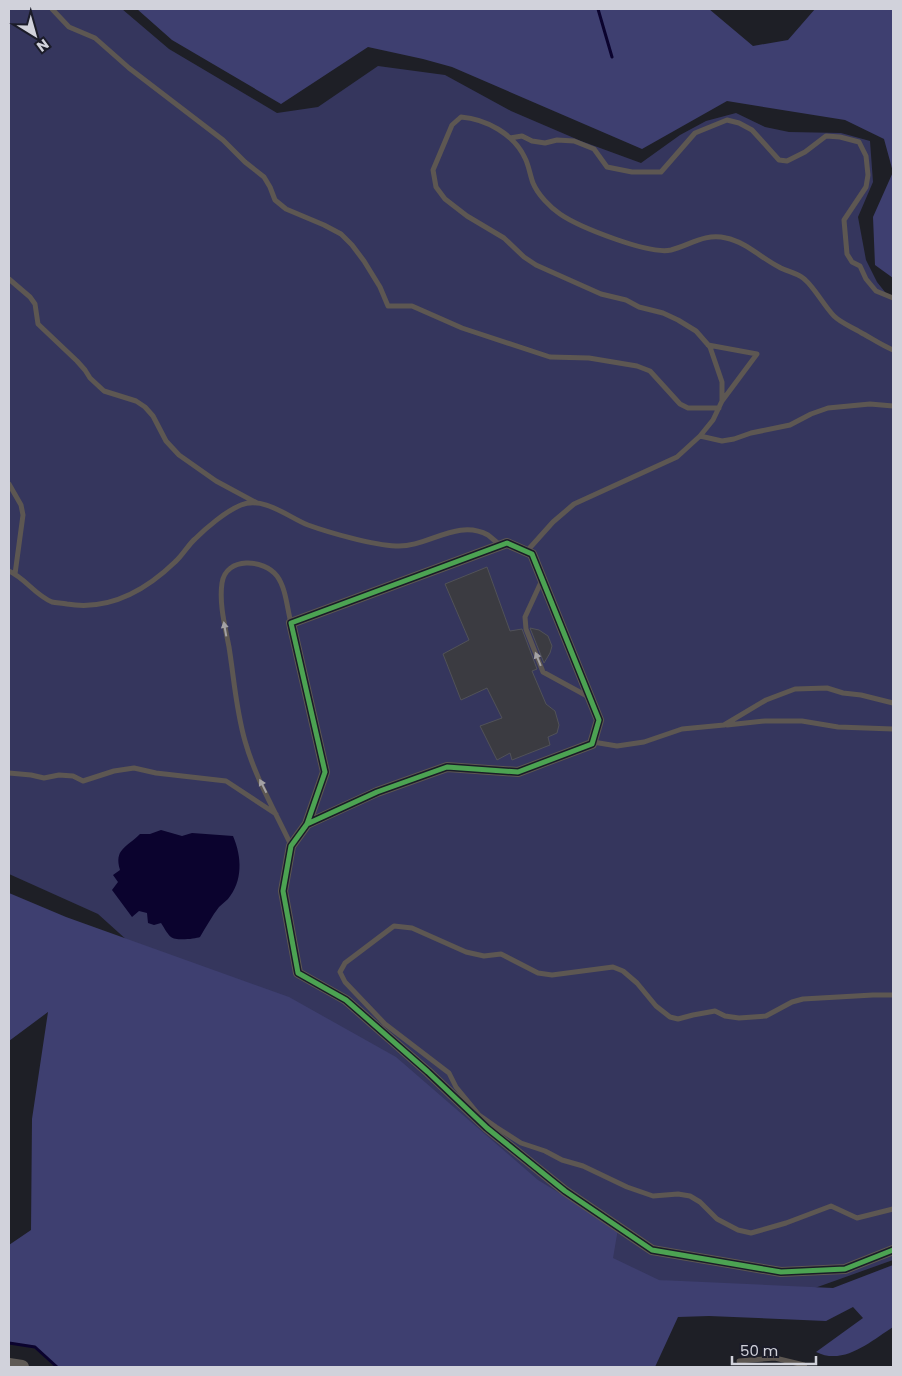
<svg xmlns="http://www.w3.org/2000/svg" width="902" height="1376" font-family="Poppins,sans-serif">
<rect width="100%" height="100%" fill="#1e1f26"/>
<path fill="#35365d" d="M9,9H122L169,49L277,113L318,107L378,66L445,75L511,111L581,141L641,163L680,135L706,121L736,113L765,127L789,132L841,133L870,141L873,182L858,217L866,260L877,282L889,297L893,298V1260L798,1294L606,1275L149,960L98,914L9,874Z"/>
<path fill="#3e3f70" d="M137,9H709L753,46L788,40L815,9H893V278L875,265L873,217L893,172L884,139L845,120L727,101L642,149L452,67L423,59L368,47L281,104L172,40Z
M9,893L66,917L289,997L396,1057L538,1180L618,1229L613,1258L659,1280L833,1288L893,1265V1327C871,1341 844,1366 816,1352L863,1318L853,1307L826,1321L709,1316L678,1317L655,1367H57L35,1347L9,1343V1245L31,1230L32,1119L48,1012L9,1041Z"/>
<path fill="#0b032e" d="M161,830L182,836L192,833L233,836C242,857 243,881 228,899C225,902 222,904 219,907C212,916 206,927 200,937C195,939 175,941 171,937C167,934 164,927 161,923L154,925L148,923L147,913L139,911L132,917L112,890L118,882L113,875L120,870C114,849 126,848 140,834H150Z"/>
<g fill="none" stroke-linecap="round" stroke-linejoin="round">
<path stroke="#0b032e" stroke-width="3" d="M598,9L612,57
M9,1343L35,1347L57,1367"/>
</g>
<path fill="#3b3b41" stroke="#515258" d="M487,567L510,631L522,629L537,669L532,671L546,704L555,711L559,725L557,733L548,737L550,745L512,760L510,753L497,760L480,726L502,718L487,688L461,700L443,654L469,640L445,584Z
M530,628L539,630L548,636L552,646L550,653L544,663Z"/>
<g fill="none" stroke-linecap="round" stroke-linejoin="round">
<path stroke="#5d5752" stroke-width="5" d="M52,9L69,27L95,38L129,68L223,140L245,162L264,177L270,187L275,200L286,209L324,225L341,234L352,245L364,261L380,287L388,306H412L462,328L550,357L589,358L637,366L650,371L680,404L688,408H719
M510,138L522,136L532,141L545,143L557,140L574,141L594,149L607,167L632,172H661L695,133L727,120L739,123L752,130L779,160L787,161L805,152L826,136L840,137L859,142L866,156L868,175L866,187L844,220L847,254L852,262L860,266L866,279L876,291L893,298
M9,279L30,297L35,304L38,324L77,361L85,370L90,378L104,391L136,401L145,407L153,416L166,441L179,455L216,481L257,503
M708,345L757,354L722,401
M700,436L722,441L734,439L751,433L790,425L811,414L828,408L870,404L893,406
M9,484L21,505L23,515L15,574
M527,551L553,522L574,504L677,457L700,436L713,420L722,401V382L710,347L696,331L678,320L663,313L639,307L626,300L601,294L536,265L524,257L504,238L467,216L445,199L436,187L433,170L452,125L461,117C486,119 514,134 525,158C529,166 530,175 533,183C538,195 550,207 560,214C579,227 649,255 671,250C690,245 705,233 726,238C746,242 761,258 779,267C786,271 796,273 803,278C813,285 824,306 834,316C841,323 852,327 860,332C871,338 881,345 893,350
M9,571C25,578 35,595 52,602C56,603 62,603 67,604C109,611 146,590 175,562C183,555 188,545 195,539C206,528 226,511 241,505C264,496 288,517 308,525C330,533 373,545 396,546C427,548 457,518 488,535C492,538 496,542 500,545
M542,580L525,617L526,629L543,672L587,696
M291,623C287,608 286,588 277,576C264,559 226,556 222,583C219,604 225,626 229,647C234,678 236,710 245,741C255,777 275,811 291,845
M727,725L765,721H802L838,727L893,729
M593,742L617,746L644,742L682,729L724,725L766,700L795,689L827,688L843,693L861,695L893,703
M9,773L31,775L44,778L59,775L73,776L83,781L114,771L134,768L156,773L226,781L276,814
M893,995H873L803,999L792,1002L766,1016L739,1018L725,1016L715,1011L693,1015L678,1019L670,1017L656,1006L637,983L623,971L613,967L552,975L538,973L501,954L484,956L466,952L412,928L394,926L345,963L340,972L345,982L385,1024L449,1073L456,1087L479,1115L496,1127L521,1143L545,1151L562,1160L583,1166L627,1187L653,1196L678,1194L690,1196L700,1202L717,1219L738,1230L751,1233L786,1223L831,1206L857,1218L893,1209
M739,1361L775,1358L804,1365L805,1367"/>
<path stroke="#5d5752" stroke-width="10" d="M307,824L377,792L447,767L518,772L592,744L599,720L532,554L507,543L291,623L325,772L307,824L291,846L283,891L298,973L346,1000L428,1072L487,1128L565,1191L652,1250L781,1272L845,1269L893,1250"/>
<path stroke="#5f5a55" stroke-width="14" d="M9,1365L22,1367"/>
<g stroke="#1b1c29" stroke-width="8">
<path id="cycleway" d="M307,824L377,792L447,767L518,772L592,744L599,720L532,554L507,543L291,623L325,772L307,824L291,846L283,891L298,973L346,1000L428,1072L487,1128L565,1191L652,1250L781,1272L845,1269L893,1250"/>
</g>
<use href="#cycleway" stroke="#4ca352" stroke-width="5"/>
</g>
<defs><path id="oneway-solid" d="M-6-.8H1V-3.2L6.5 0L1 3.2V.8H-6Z" transform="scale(1.25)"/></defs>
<g fill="#a3a1a4">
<use href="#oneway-solid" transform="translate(225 629) rotate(-100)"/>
<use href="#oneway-solid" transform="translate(538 659) rotate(-112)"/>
<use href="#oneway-solid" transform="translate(263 786) rotate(-117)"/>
</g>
<rect width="902" height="1376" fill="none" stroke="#d1d2db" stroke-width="20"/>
<g transform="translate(35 35) rotate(143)" stroke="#1b1c29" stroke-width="4" paint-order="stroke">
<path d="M0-4L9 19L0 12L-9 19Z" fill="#d1d2db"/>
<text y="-8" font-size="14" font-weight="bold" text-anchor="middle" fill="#d1d2db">N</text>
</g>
<path d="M732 1356v8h84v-8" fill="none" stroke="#d1d2db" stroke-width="2.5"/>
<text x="740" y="1356" font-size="15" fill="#d1d2db" stroke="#1b1c29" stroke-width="4" paint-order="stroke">50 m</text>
</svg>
